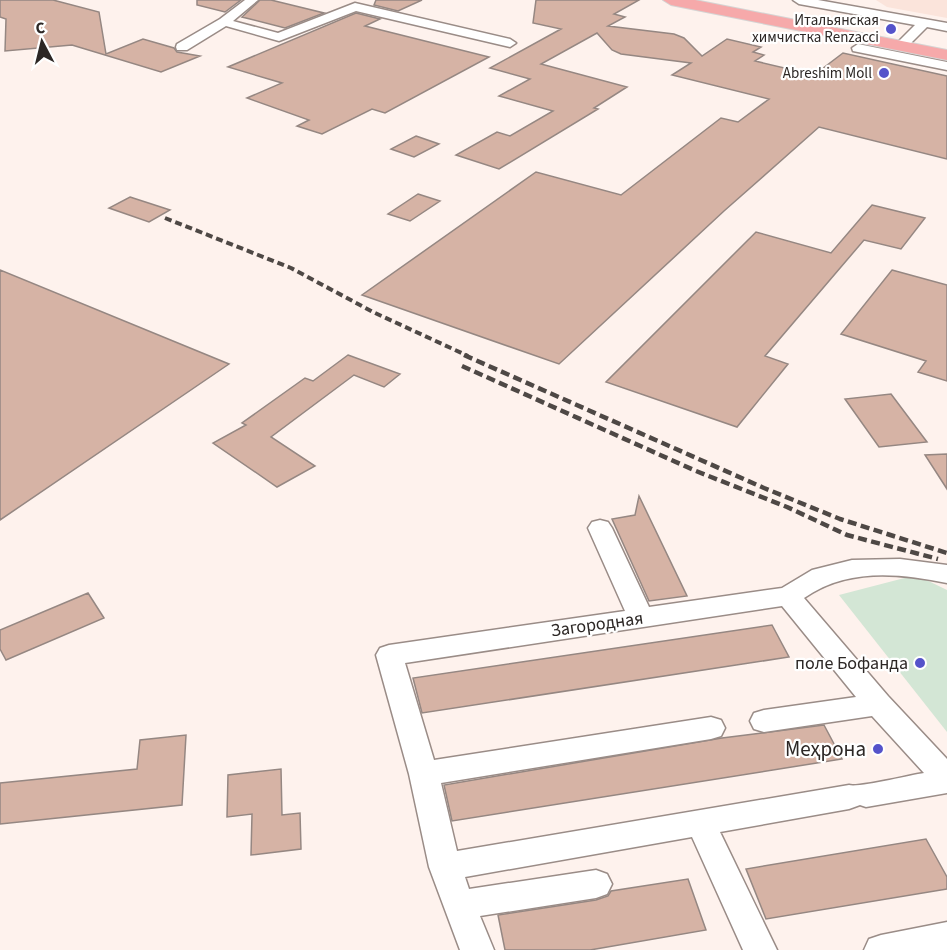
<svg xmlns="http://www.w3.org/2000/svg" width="947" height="950" font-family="'Source Sans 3',sans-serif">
<rect width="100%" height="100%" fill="#fef2ed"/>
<path fill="#fbe4db" d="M876,0H947V18L887,7Z"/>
<path fill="#d3e6d5" d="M916,575L947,590V732L839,595Z"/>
<path fill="#d6b3a5" stroke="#958782" stroke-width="1.5" d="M0,0H53L99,12L106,54L143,39L174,48L177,52L200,56L161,72L72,45L5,51L6,19L0,17Z
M197,0H241L225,12L197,5Z
M260,0H271L324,13L285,28L242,17Z
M376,0H422L398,11L374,5Z
M536,0H639L614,14L625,17L608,26L674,34L684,38L702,56L727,39L761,47L753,52L764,55L755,61L814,75L843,53L947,76V159L819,127L724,211L559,364L362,295L536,172L621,195L721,118L738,122L769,99L672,75L691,63L621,54L612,50L597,33L541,64L627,87L594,108L598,109L499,169L456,155L497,132L510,136L553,111L499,96L530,79L490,68L561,29L533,23Z
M356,13L380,19L365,26L489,57L385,113L372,109L322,134L297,126L309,120L247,98L282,83L228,67Z
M416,136L439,144L414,157L391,149Z
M418,194L440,201L410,221L388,214Z
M130,197L170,210L149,222L109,208Z
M872,205L925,218L901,249L864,240L765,356L788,364L737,427L606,382L756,232L831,253Z
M0,270L229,364L0,520Z
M892,270L947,285V381L918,372L926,361L841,334Z
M348,355L400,374L384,387L354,375L271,437L315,466L277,487L213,443L246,425L242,423L305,378L313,381Z
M891,394L927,442L879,447L845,399Z
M947,454V489L925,455Z
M639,496L687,596L649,601L612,519L635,515Z
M88,593L104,618L6,660L0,649V630Z
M772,625L789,657L422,713L413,678Z
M824,725L842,759L452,821L444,785L722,738Z
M186,735L182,805L0,824V783L137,769L140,740Z
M281,769L282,815L300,813L301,849L251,855L252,814L227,817L228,775Z
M926,839L947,877V889L766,919L746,869Z
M688,879L706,930L590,950H505L498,915L596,900L608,896L611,891Z"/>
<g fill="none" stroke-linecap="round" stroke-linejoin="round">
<g stroke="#9a8c87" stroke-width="3">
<path id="minor" d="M245,0H258L233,21L278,33L355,3L510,39L516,43L510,47L356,11L279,41L226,26L187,50H177L176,47L177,44L220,19Z
M793,0H818L947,23V31L927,27L908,46L903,47L897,43L915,25L799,4Z
M858,44L947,62V70L853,51L852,48Z
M600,520L608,522L612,528L649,607L782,588L812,570L852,560L900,559L947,565V583C898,573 847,568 804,598L888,696L947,759V793L866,807L860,805L849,809L720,832L777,950H743L692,837L465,877L469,889L596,870L607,874L612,884L607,894L596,898L480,916L494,950H460L429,867L409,774L376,655L380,648L389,645L625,611L588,528L592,522ZM782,606L856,697L764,710L754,713L750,721L754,729L764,732L872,716L924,773C910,775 858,788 849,785L457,851L441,783L711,739L721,736L725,728L721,720L711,717L434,760L405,663Z
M947,922V950H864L869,939L881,935Z"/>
</g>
<g stroke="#d5d4d3" stroke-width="2">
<path id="highway" d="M663,0H695L947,50V60L671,5Z"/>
</g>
<use href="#minor" fill="#fff" fill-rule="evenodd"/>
<use href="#highway" fill="#f6a9aa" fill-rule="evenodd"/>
<path stroke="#4e4845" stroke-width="4" stroke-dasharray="7 4" stroke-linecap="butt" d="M165,218L291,268L373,312L468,356"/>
<path stroke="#4e4845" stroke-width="4.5" stroke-dasharray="9 4.5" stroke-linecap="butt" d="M464,355L764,488L840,519L947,553
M462,366L696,471L787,507L847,535L938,559"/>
</g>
<g fill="#5553ca" stroke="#fff" stroke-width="2">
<circle cx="891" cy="29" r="6"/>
<circle cx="884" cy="73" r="6"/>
<circle cx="920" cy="663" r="6"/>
<circle cx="878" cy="749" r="6"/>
</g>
<g text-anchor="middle" stroke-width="4.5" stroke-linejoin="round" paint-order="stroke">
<g font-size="15" fill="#2c2725" stroke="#fff" text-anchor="end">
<text x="879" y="25">Итальянская<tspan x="879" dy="17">химчистка Renzacci</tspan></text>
<text x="872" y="78">Abreshim Moll</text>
</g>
<g font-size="18" fill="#2c2725" stroke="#fff">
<text transform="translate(597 624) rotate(-8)" y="6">Загородная</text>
</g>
<g font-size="18" fill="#2c2725" stroke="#fff" text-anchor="end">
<text x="908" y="669">поле Бофанда</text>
</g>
<g font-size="21" fill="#2c2725" stroke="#fff" text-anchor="end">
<text x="866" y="756">Меҳрона</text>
</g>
</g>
<g transform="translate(42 42) rotate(353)" stroke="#ffffff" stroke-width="4.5" paint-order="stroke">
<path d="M0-4.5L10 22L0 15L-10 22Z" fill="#2c2725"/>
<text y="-9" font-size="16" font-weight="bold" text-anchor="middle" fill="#2c2725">С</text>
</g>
</svg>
